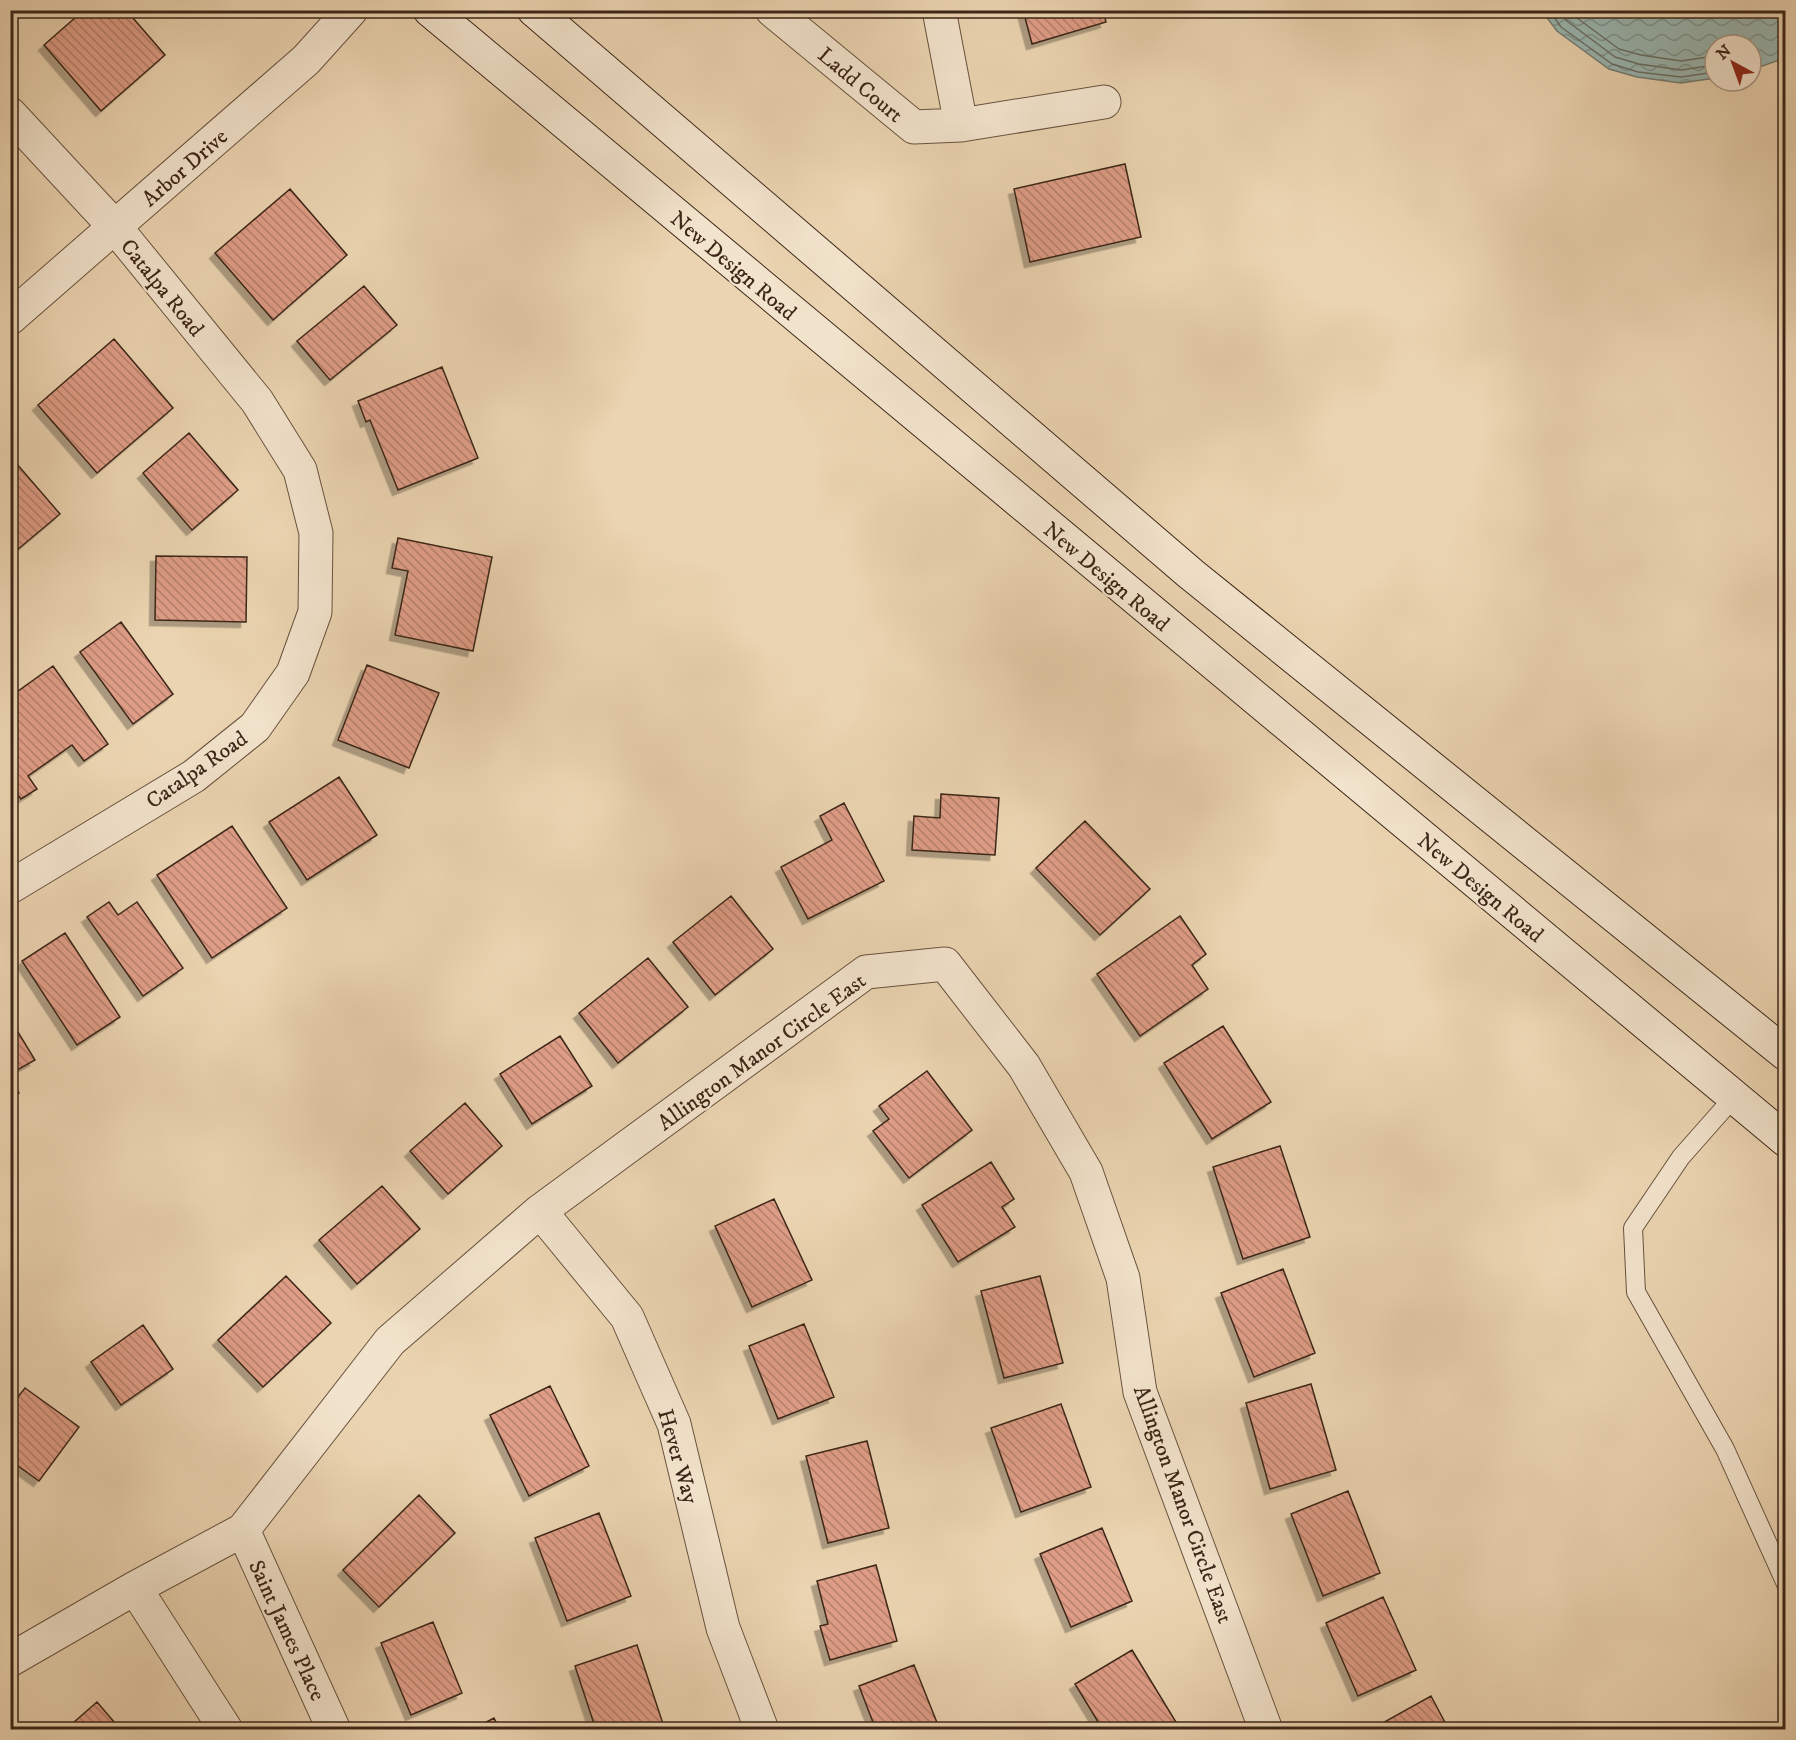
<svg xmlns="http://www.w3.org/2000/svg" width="1796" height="1740" font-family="'IM FELL DW Pica',serif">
<defs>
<pattern id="water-waves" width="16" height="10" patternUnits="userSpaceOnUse" patternTransform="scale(1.5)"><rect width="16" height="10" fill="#99b7b2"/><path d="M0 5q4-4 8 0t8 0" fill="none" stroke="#7e9590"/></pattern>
<pattern id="building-back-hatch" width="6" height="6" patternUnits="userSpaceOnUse" patternTransform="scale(1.5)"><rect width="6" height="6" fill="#df9d87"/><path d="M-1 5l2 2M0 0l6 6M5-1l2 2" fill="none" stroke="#b6806d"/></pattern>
<filter id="shadow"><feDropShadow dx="-5.5" dy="5.5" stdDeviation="0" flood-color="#0004"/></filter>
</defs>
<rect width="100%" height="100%" fill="#ebd4b1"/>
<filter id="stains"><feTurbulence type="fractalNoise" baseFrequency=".00333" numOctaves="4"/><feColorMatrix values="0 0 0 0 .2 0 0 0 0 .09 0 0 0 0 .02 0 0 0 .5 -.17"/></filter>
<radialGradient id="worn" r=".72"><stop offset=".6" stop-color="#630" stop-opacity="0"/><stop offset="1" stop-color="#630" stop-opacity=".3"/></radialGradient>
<path fill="url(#water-waves)" stroke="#747d74" stroke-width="1.5" d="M1542,11H1785V58L1751,70V45H1715V78L1681,83L1637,77L1609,69L1557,31Z"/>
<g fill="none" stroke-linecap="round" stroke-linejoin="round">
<path stroke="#6a6e65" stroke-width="1.5" d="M1549,10L1561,27L1612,64L1638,72L1681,77L1715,72
M1559,10L1567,21L1615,57L1639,64L1681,70L1715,65
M1570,10L1573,15L1619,49L1641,55L1681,61L1715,56"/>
</g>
<path fill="url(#building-back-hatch)" stroke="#3c2618" stroke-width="1.5" filter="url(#shadow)" d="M84,10H126L165,55L101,111L44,45Z
M1023,10H1103L1106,22L1032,44Z
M1125,164L1141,237L1030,262L1014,189Z
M290,189L347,255L273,320L215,253Z
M364,286L397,325L330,380L297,341Z
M114,339L173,408L97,473L38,405Z
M442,367L478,458L398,490L370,420L366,422L358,401Z
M189,433L238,490L192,530L143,473Z
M10,456L60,514L10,556Z
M398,538L492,557L473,651L395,635L408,571L392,568Z
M156,556L247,557L246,622L155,620Z
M121,622L173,694L133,724L80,652Z
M367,665L439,693L409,768L338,740Z
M53,666L108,744L84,761L72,745L28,776L37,789L21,799L10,785V697Z
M339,777L377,835L307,880L269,822Z
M941,794L999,798L995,855L912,850L914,816L940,818Z
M844,803L884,881L808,919L781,867L832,840L820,816Z
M1085,821L1150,889L1100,935L1036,868Z
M232,826L287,908L212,958L157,875Z
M731,896L773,949L715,995L673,942Z
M109,902L118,915L137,902L183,968L143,996L87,917Z
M1180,916L1206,954L1192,965L1208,989L1140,1036L1097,974Z
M65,933L120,1017L77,1045L22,961Z
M648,958L688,1007L618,1063L579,1013Z
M10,1019L35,1060L10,1074Z
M1223,1026L1271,1102L1212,1139L1164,1063Z
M560,1036L592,1086L532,1124L500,1074Z
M927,1071L972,1130L909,1178L873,1131L889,1119L879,1106Z
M10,1078L19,1093L10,1098Z
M465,1103L502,1146L448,1194L410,1151Z
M1280,1146L1310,1237L1243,1259L1213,1167Z
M991,1162L1014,1199L1002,1207L1015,1227L958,1262L922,1205Z
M382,1186L420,1229L357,1284L319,1240Z
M774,1199L812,1280L752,1307L715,1226Z
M1283,1269L1315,1353L1254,1377L1221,1293Z
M286,1276L331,1323L263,1387L218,1340Z
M1040,1276L1063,1363L1004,1378L981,1291Z
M804,1324L834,1397L778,1419L749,1346Z
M143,1325L173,1369L121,1405L91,1362Z
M1311,1384L1336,1470L1270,1489L1246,1403Z
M550,1386L589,1466L529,1496L490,1415Z
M25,1388L79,1427L39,1481L10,1460V1407Z
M1061,1404L1091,1487L1021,1512L991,1428Z
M867,1441L889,1528L828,1543L806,1456Z
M1348,1491L1380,1573L1323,1596L1291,1514Z
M419,1495L455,1533L379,1607L343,1570Z
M599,1513L631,1596L567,1621L535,1538Z
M10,1525L17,1535L10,1539Z
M1102,1528L1132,1601L1071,1627L1040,1554Z
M876,1565L897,1641L830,1660L820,1626L828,1624L817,1581Z
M1383,1597L1416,1670L1358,1696L1326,1623Z
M433,1622L462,1693L411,1715L381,1643Z
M637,1645L665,1730H596L575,1666Z
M1132,1650L1179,1727L1175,1730H1118L1114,1723L1103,1730L1075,1684Z
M914,1665L940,1730H876L859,1686Z
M1431,1696L1449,1730H1382L1379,1725Z
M97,1702L121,1730H65Z
M494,1718L500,1730H471Z"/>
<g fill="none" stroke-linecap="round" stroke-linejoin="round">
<g stroke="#68523e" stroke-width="20">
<path id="lane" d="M1734,1097L1681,1157L1633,1228L1636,1292L1725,1449L1786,1584"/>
</g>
<g stroke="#68523e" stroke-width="35">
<path id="street" d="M772,10L914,127L961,125L1104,102
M939,10L961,125
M10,114L115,227L257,401L300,470L316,533L315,612L293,673L255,727L194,776L10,887
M10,318L306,60L351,10
M540,1211L627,1317L674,1424L723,1628L762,1730
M243,1530L334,1730
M135,1588L226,1730
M10,1660L135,1588L243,1530L390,1341L540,1211L866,972L945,964L1024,1066L1086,1172L1123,1278L1140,1392L1266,1730"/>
</g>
<g stroke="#3c2618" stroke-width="35">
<path id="secondary" d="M430,10L1786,1140
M534,10L1191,574L1786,1054"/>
</g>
<use href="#lane" stroke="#f2e3cc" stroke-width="18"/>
<use href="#street" stroke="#f2e3cc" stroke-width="33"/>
<use href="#secondary" stroke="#f2e3cc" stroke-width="33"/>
</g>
<g text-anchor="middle" stroke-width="4.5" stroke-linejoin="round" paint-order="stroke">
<g font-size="22" fill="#3c2618" stroke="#f2e3cc">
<text transform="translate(861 84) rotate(40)" y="8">Ladd Court</text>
<text transform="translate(184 167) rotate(-41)" y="8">Arbor Drive</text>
<text transform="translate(734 265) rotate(40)" y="8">New Design Road</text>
<text transform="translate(163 287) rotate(51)" y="8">Catalpa Road</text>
<text transform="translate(1107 576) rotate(40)" y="8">New Design Road</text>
<text transform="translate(196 769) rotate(-35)" y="8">Catalpa Road</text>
<text transform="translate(1481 887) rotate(40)" y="8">New Design Road</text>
<text transform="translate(761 1051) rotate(-36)" y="8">Allington Manor Circle East</text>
<text transform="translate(679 1456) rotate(74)" y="8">Hever Way</text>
<text transform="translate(1184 1504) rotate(70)" y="8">Allington Manor Circle East</text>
<text transform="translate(288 1630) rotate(65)" y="8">Saint James Place</text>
</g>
</g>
<rect width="1796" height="1740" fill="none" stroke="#ebd4b1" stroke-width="36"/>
<rect x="12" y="12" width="1772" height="1716" fill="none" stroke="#3c2618" stroke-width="3"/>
<rect x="18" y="18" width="1760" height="1704" fill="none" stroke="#3c2618" stroke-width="1.5"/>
<g transform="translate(1733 63) rotate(319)"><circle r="28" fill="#f2e3cc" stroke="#a99784" stroke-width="1.5"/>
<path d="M0-4.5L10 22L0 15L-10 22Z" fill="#8f2418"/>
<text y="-9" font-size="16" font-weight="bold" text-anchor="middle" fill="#3c2618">N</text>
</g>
<rect width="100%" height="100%" filter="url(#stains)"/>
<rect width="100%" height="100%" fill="url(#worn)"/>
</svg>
